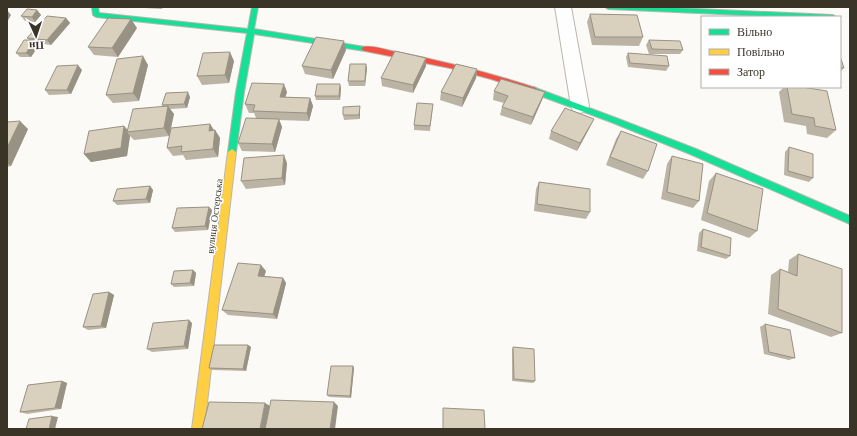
<svg xmlns="http://www.w3.org/2000/svg" width="857" height="436" font-family="Georgia,serif">
<rect width="100%" height="100%" fill="#fcfaf6"/>
<g fill="none" stroke-linecap="round" stroke-linejoin="round">
<g stroke="#bbb6af" stroke-width="2">
<path id="street" d="M555,7H571L589,106L587,111L580,113L573,111L571,106Z"/>
</g>
<g stroke="#bbb6af" stroke-width="2">
<path id="fast" d="M92,7H98L99,13L248,29L252,7H258L254,29L365,47L369,49L365,51L254,34L244,92L236,152L232,155L228,152L236,92L247,33L96,17L93,15Z
M605,7H654L833,15L836,17H786L608,9Z
M533,87L616,118L696,149L850,216V224L690,154L611,122L530,92L529,90Z"/>
</g>
<g stroke="#bbb6af" stroke-width="2">
<path id="slow" d="M232,149L236,152L204,429H192L228,152Z"/>
</g>
<g stroke="#bbb6af" stroke-width="2">
<path id="jam" d="M363,47C372,45 386,50 396,52C443,61 490,73 536,88L537,90L533,93L491,79L450,68L365,51L361,49Z"/>
</g>
<use href="#street" fill="#fffefe" fill-rule="evenodd"/>
<use href="#fast" fill="#16e098" fill-rule="evenodd"/>
<use href="#slow" fill="#ffcf43" fill-rule="evenodd"/>
<use href="#jam" fill="#f24e42" fill-rule="evenodd"/>
</g>
<path fill="#bbb3a3" d="M144,7H163L162,9L144,8Z
M37,10L41,15L35,22L25,21L21,16Z
M590,14L643,37L639,46L592,45L587,22Z
M66,18L70,23L51,45L37,43L39,45L31,57H20L16,53L29,40L27,38Z
M137,28L118,57L94,55L88,47Z
M649,40L683,50L680,54H649L646,45Z
M346,50L333,79L305,74L302,66Z
M628,53L669,66L666,71L628,67L626,57Z
M840,56L844,68L840,72Z
M234,61L229,83L202,85L197,76Z
M148,65L139,101L113,103L106,95Z
M426,66L413,93L382,86L381,78Z
M367,68L365,86H349L348,81Z
M477,69L476,78L462,107L440,100L441,92Z
M82,70L71,94L49,95L45,90Z
M784,87H802L836,130L827,138L807,134L806,126L784,122L779,92Z
M341,88L340,100H316L315,96Z
M494,91L545,92L542,100L531,125L500,115L502,107L504,103L493,100Z
M287,92L285,97L310,98L313,106L309,121L279,120L282,127L275,152L242,151L238,143L256,118L254,113H249L245,104Z
M190,97L187,108L170,109L174,114L171,128L210,124L214,130H215L220,138L218,157L186,160L183,155L173,156L167,148L169,136L134,140L130,136L127,156L91,162L84,154L124,126L128,130L163,106L162,105Z
M433,104L430,131L414,130V125Z
M360,111V119L344,120L343,115Z
M7,122L28,129L11,166L7,167Z
M590,127L577,151L549,139L551,131Z
M621,131L648,171L643,179L606,165L616,139Z
M789,147L813,178L809,182L784,175L785,152Z
M672,156L699,201L693,208L661,199L667,164Z
M287,163L285,185L246,189L241,181Z
M716,173L757,231L749,238L701,220L709,181Z
M539,182L590,212L586,219L534,211L536,189Z
M150,186L153,190L150,203L117,205L113,201Z
M209,207L212,210L208,230L175,232L172,228Z
M703,229L730,256L726,259L697,251L699,233Z
M798,254L842,333L831,337L768,314L771,275L780,269L788,272L789,260Z
M193,270L196,273L194,286L174,287L171,284Z
M266,271L264,276L283,278L286,283L277,319L228,315L222,310Z
M109,292L114,295L106,328L88,330L83,327Z
M192,323L188,349L152,352L147,349Z
M765,324L795,358L789,360L764,354L760,327Z
M248,345L251,347L246,371L212,370L209,368Z
M513,347L535,381L533,383L512,381V350Z
M353,366L354,368L351,398L329,397L327,395Z
M62,381L67,383L61,409L27,414L20,412Z"/>
<path fill="#989284" d="M7,10L11,15L7,22Z
M37,10L41,15L35,22L32,17Z
M66,18L70,23L51,45L47,40Z
M131,19L137,28L118,57L112,48Z
M35,40L39,45L31,57L26,53Z
M344,41L346,50L333,79L331,70Z
M230,52L234,61L229,83L225,75Z
M143,56L148,65L139,101L133,93Z
M426,58V66L413,93V85Z
M366,64L367,68L365,86V81Z
M78,65L82,70L71,94L67,90Z
M477,69L476,78L462,107L463,98Z
M284,84L287,92L283,105L280,97Z
M340,84L341,88L340,100L339,96Z
M188,92L190,97L187,108L184,104Z
M545,92L542,100L531,125L533,117Z
M310,98L313,106L309,121L307,113Z
M168,106L174,114L169,136L164,128Z
M360,106V119L359,115Z
M279,119L282,127L275,152L272,144Z
M594,119L590,127L577,151L580,143Z
M20,121L28,129L11,166L7,163V148Z
M210,124L215,132L209,131Z
M124,126L129,132H127L130,136L127,156L91,162L84,154Z
M215,130L220,138L218,157L213,149Z
M284,155L287,163L285,185L282,178Z
M150,186L153,190L150,203L146,199Z
M209,207L212,210L208,230L205,226Z
M261,265L266,271L263,281L258,276Z
M193,270L196,273L194,286L190,283Z
M283,278L286,283L277,319L273,314Z
M109,292L114,295L106,328L101,326Z
M189,320L192,323L188,349L184,346Z
M248,345L251,347L246,371L243,369Z
M353,366L354,368L351,398L350,396Z
M62,381L67,383L61,409L55,408Z
M334,402L338,406L335,429H330Z
M265,403L270,406L266,429H260Z
M52,416L58,417L55,429H49Z"/>
<path fill="#d9d0bd" stroke="#989284" d="M27,9L37,10L32,17L21,16Z
M590,14L637,15L643,37H595Z
M47,16L66,18L47,40L27,38Z
M108,18L131,19L112,48L88,47Z
M316,37L344,41L331,70L302,66Z
M24,40H35L26,53H16Z
M649,40L680,41L683,50L652,49Z
M395,51L426,58L413,85L381,78Z
M230,52L225,75L197,76L203,53Z
M628,53L667,56L669,66L630,63Z
M143,56L133,93L106,95L117,59Z
M840,56L844,68L840,67Z
M350,64H366L365,81H348Z
M456,64L477,69L463,98L441,92Z
M78,65L67,90H45L57,66Z
M501,79L545,92L533,117L502,107L508,96L494,91Z
M252,83L284,84L280,97L310,98L307,113L253,111L255,105L245,104Z
M317,84H340L339,96H315Z
M787,87H802L827,91L836,130L815,126L814,118L792,114Z
M188,92L184,104L162,105L166,93Z
M417,103L433,104L430,126L414,125Z
M168,106L164,128L127,132L133,109Z
M360,106L359,115H343V107Z
M565,108L594,119L580,143L551,131Z
M246,118L279,119L272,144L238,143Z
M20,121L7,148V122Z
M210,124L209,131L215,130L213,149L181,152L182,146L167,148L171,128Z
M124,126L121,148L84,154L89,131Z
M621,131L657,144L648,171L610,157Z
M789,147L813,154V178L788,171Z
M284,155L282,178L241,181L244,158Z
M672,156L703,164L699,201L667,192Z
M716,173L763,189L757,231L707,213Z
M539,182L590,189V212L537,204Z
M150,186L146,199L113,201L117,189Z
M209,207L205,226L172,228L177,208Z
M703,229L731,238L730,256L701,247Z
M798,254L842,269V333L778,309L780,269L797,276Z
M238,263L261,265L258,276L283,278L273,314L222,310Z
M193,270L190,283L171,284L174,271Z
M109,292L101,326L83,327L93,294Z
M189,320L184,346L147,349L153,323Z
M765,324L790,330L795,358L769,352Z
M214,345H248L243,369L209,368Z
M513,347L534,349L535,381L514,379Z
M331,366H353L350,396L327,395Z
M62,381L55,408L20,412L28,385Z
M271,400L334,402L330,429H265Z
M209,402L265,403L260,429H202Z
M443,408L484,410L485,429H443Z
M52,416L49,429H26L29,419Z"/>
<g text-anchor="middle" stroke-width="3" stroke-linejoin="round" paint-order="stroke">
<g font-size="10" fill="#3a3427" stroke="#fff">
<text transform="translate(214 216) rotate(-83)" y="4">вулиця Остерська</text>
</g>
</g>
<rect width="857" height="436" fill="none" stroke="#3a3427" stroke-width="16"/>
<rect x="701" y="16" width="140" height="72" fill="#ffffff" stroke="#b0aea9"/>
<rect x="709" y="29" width="20" height="6" fill="#16e098" stroke="#b0aea9"/>
<text x="737" y="36" font-size="12" fill="#3a3427">Вільно</text>
<rect x="709" y="49" width="20" height="6" fill="#ffcf43" stroke="#b0aea9"/>
<text x="737" y="56" font-size="12" fill="#3a3427">Повільно</text>
<rect x="709" y="69" width="20" height="6" fill="#f24e42" stroke="#b0aea9"/>
<text x="737" y="76" font-size="12" fill="#3a3427">Затор</text>
<g transform="translate(36 36) rotate(177)" stroke="#ffffff" stroke-width="3" paint-order="stroke">
<path d="M0-3L7 15L0 10L-7 15Z" fill="#3a3427"/>
<text y="-6" font-size="11" font-weight="bold" text-anchor="middle" fill="#3a3427">Пн</text>
</g>
</svg>
